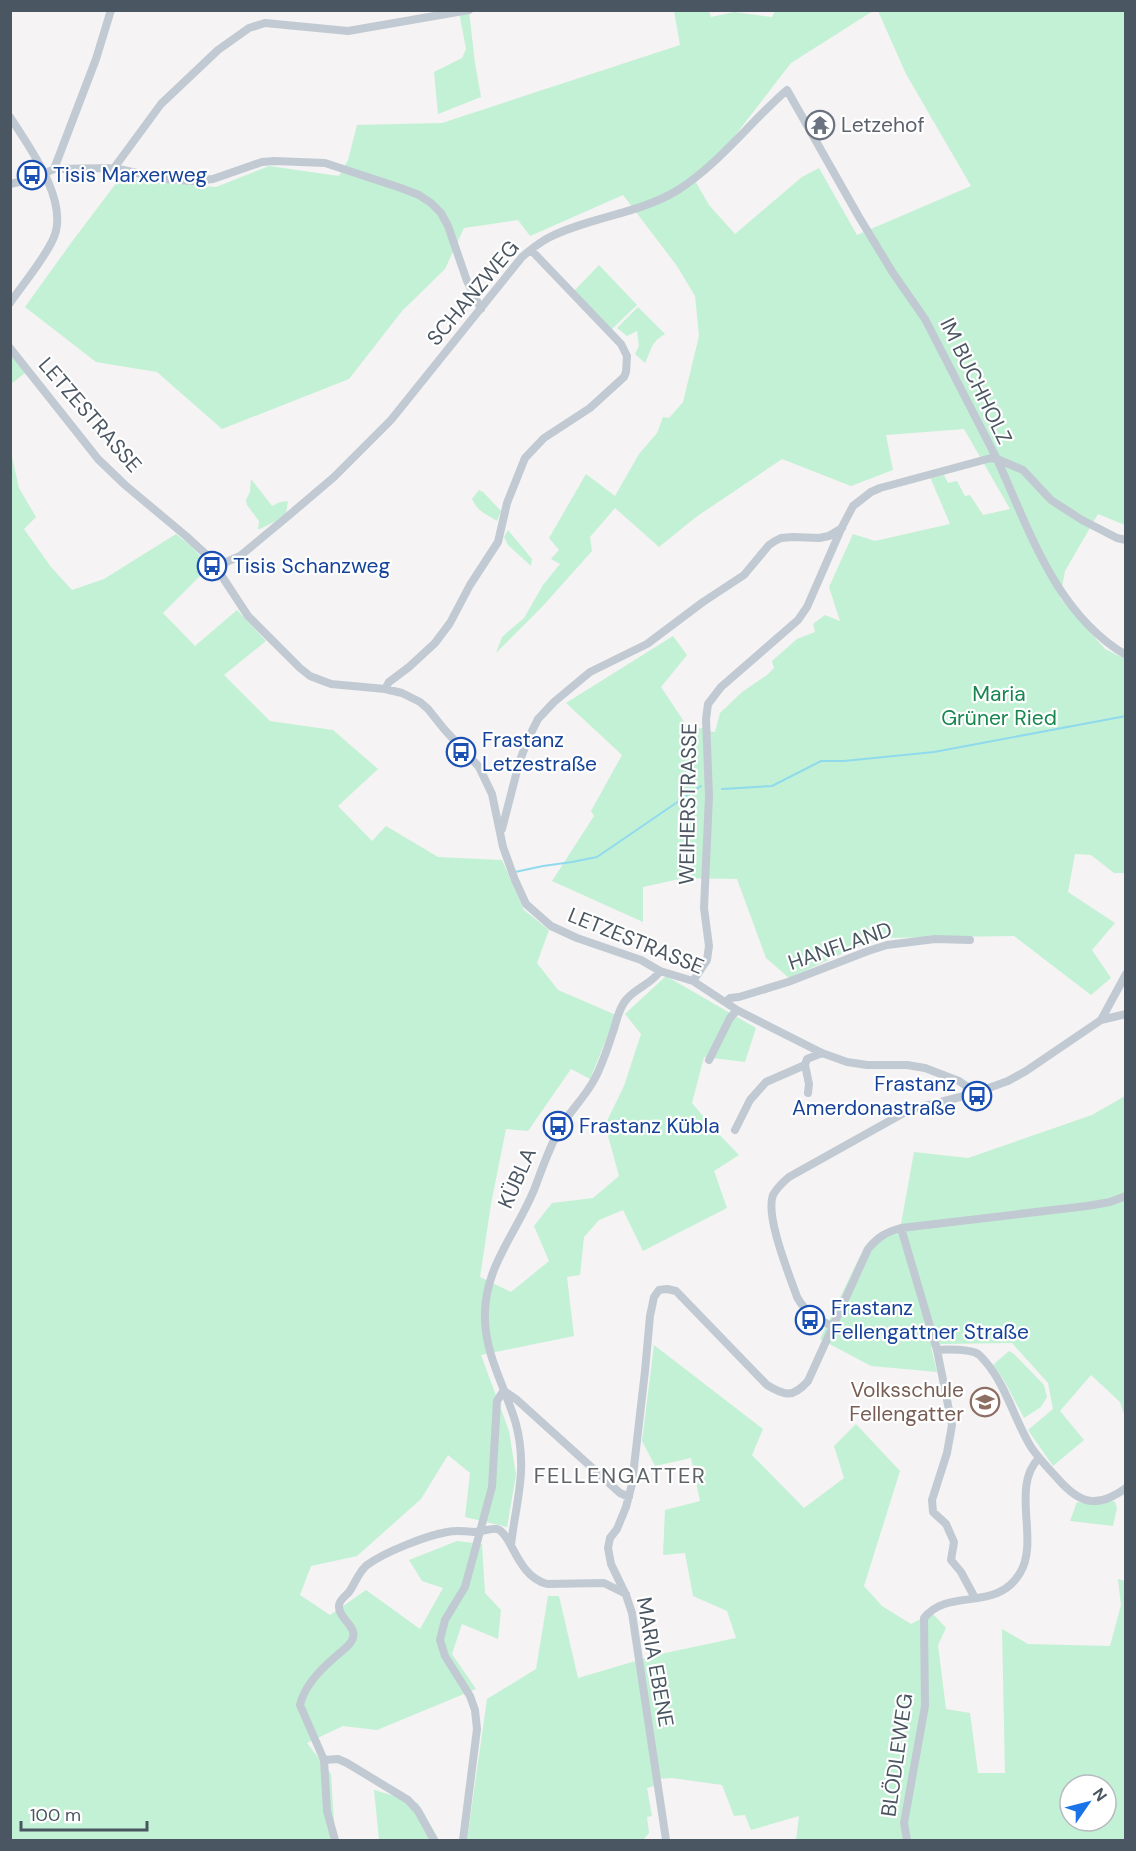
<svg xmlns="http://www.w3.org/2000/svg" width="1136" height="1851" font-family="'DM Sans',sans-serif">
<rect width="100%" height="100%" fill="#f5f3f3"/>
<path fill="#c3f1d5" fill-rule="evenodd" d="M469,11L475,63L481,97L438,114L434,72L462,58L466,49L459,12Z
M674,11H709L711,17L734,12L772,17L775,11H873L791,63L730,142L694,179L709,205L735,234L802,177L819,168L857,235L971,186L906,74L878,11H1125V525L1098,514L1065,571L1060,598L1105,649L1125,659V873H1114L1091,855L1075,854L1068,892L1115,923L1092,950L1111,978L1091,995L1014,936L877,938L789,978L766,958L737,879L684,878L643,887V922L552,881L594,816L591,811L622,755L566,703L673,636L687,655L661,687L689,729L703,728L705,731L715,732L720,713L742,692L767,675L774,668L772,661L797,639L815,632L813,624L825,615L840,621L829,587L853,534L875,541L950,524L930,477L944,475L948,483L957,481L965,496L970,495L983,515L1010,509L964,429L886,435L893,470L851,486L782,459L696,517L659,547L615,508L590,537L592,551L542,607L496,653L502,637L524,618L543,585L560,564L551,559L559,550L549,538L586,474L615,496L639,454L657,433L663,417L669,418L683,402L699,336L695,296L677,266L623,195L530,236L518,220L464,228L445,269L402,311L349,379L222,429L157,372L96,362L25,307L71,243L120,178L216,187L269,166L339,176L348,160L357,125L442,123L680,45Z
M599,265L637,305L611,330L574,291Z
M638,307L665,334C650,343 652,349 645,363L635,354L639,346L637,331L627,336L617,328Z
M10,353L25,373L11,384H10Z
M10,448L19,488L36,517L24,529L51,567L72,590L104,579L176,534L191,546L210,566L163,613L195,646L237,610L266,641L224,675L270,721L333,730L378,769L338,806L372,841L386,826L438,857L502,860L524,910L549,930L537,963L558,990L616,1015L590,1079L571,1069L528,1131L506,1129L491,1204L480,1277L511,1292L549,1261L534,1226L552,1203L593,1198L619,1176L605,1125L624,1086L641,1034L625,1014L666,976L756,1028L745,1062L704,1057L692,1103L712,1127L739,1155L714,1171L727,1208L643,1251L623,1210L599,1220L584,1237L580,1275L567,1277L574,1336L481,1355L509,1431L516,1475L507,1527L465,1517L470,1473L448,1455L421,1499L357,1556L311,1566L300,1595L330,1615L366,1590L420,1629L443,1588L422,1581L409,1560L457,1541L482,1544L485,1593L501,1610L498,1639L462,1624L452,1654L476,1689L377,1730L343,1726L307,1743L331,1774L335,1840H11Z
M251,479L272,506L280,502L288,501L286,513L276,521L260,529H258L259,521L247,505L246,500L250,492Z
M479,490L483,492L501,511L497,521C485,513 479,513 472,499Z
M508,530L532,559L531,566L508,545L504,537Z
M1125,1096V1414H1124L1120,1402L1091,1375L1060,1411L1084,1440L1053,1466L1028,1430L1053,1409L1048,1383L1012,1343L942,1344L931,1347L937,1372L871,1366L820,1339L860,1256L901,1224L914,1152L968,1158L1092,1115Z
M654,1345L763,1429L752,1455L804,1508L844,1478L834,1446L856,1424L900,1471L864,1586L882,1606L911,1624L932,1613L946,1628L938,1645L946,1709L970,1713L978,1773H1005L1002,1629L1028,1644L1110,1646L1121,1605L1118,1579L1125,1581V1840H796L799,1816L751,1830L745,1815L734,1816L722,1785L672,1778L654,1779V1786L647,1788L652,1816L647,1817L649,1833L643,1840H467L487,1699L536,1669L548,1596H559L578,1678L656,1655L736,1638L727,1611L693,1596L685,1553L663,1555L665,1510L700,1501L691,1458L655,1466L642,1441ZM1070,1785H1106V1821H1070Z
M1009,1351L1014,1354L1044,1385L1047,1397L1041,1407L1024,1418L1005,1382L993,1365Z
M1113,1501L1115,1502L1117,1508L1113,1526L1070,1521L1077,1502L1095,1505Z
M374,1790L418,1803L439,1840H379Z"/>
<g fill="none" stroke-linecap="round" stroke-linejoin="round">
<path stroke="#90daee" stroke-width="2" d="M722,789L772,786L821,761H844L934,752L1126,716
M515,872L543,866L572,862L597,857L701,786"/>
<path stroke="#c1cad2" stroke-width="8" d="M10,117C29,147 69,200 54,237C46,257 23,284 10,303
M114,168L161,104L218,50L249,28L265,23L348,31L469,10
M54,169L96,59L111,10
M10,184L33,179L54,169L114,168L164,179L192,181L213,179L262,162L274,161L325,163L401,188L419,195L431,203L441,213L448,226L467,281L481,309
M10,348L98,459L125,485L186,536L210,558L248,616L300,668L310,676L331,684L385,689L402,693L420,702L428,709L444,729L479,767L492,794L503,847L515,880L526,904L551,926L577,938L641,960L660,971L693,981L737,1010L822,1053L847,1062L867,1065H907L925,1068L959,1081L969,1088L972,1094
M997,459C1029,529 1055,613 1126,655
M997,459L1023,470L1051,500L1082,520L1117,538L1126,540
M217,566L240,556L287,517L334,477L391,420L522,257C530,250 539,243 548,238C589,217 639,214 678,190C720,163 750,122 787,90L859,217L893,273L925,319L997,459L991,458L880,488L871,492L853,506L842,527L807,607L798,620L721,687L708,704L706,719L709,796L704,908L709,946L707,960L693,981
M385,689L389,682L409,667L435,643L450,623L470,585L498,542L507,503L525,458L544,438L590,408L624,377L626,372L627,356L621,344L531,250
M502,829L519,763L528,739L538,719L554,702L590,672L647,644L703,602L744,575L769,545L775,541L781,538L793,537L819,538L829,536L842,528
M725,1002L730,998L739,997L788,982L868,951L887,945L935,939L970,940
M1101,1020L1126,1014
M709,1060L730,1018L737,1010
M805,1065L809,1084L808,1093
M735,1130L750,1100L766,1082L805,1065L807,1059L822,1053
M901,1228L937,1350L952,1425L947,1453L932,1500L933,1512L946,1524L954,1542L951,1560L961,1572L975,1598
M832,1326C817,1319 805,1312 797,1297C789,1274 765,1216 773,1195C777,1188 783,1182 789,1177L909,1110L972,1094L1008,1081L1026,1071L1101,1020L1126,974
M937,1350C947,1349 970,1349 978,1354C981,1356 983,1359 985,1361C1007,1387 1014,1419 1031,1447C1039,1459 1049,1469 1058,1479C1080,1504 1097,1509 1126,1488
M504,1391L516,1399L620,1493L629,1497
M511,1545C516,1501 528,1470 516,1424C506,1389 486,1357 485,1320C483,1268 515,1236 534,1190C542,1169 549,1148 560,1128C570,1111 585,1097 594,1080C603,1064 608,1046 614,1029C617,1019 619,1008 626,1000C635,988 652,984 660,971
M324,1760L338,1759L347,1763L408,1800L418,1811L434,1840
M335,1840L327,1811L324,1760L300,1705C304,1687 320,1670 334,1658C339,1653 347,1648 351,1642C361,1628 338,1619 339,1606C339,1600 346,1596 349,1592C355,1584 359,1571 367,1565C385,1552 425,1536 447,1532C456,1530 465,1531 474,1532C481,1532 489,1528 497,1529C512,1533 516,1576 547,1584L604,1583L626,1594
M463,1840L477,1729L475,1710L470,1696L445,1656L440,1640L445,1620L465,1587L492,1487L497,1401L504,1390
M666,1840L632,1613L626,1595L611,1564L608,1548L610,1538L617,1529L626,1507L632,1484L645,1371L650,1316L654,1297L659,1290L667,1289L676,1291L767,1385C785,1396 793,1398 808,1381L868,1249C878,1237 886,1232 901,1228L1087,1206L1110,1202L1126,1196
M907,1840L904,1823L925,1706L924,1618C949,1587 996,1613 1020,1573C1040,1540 1010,1487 1039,1458"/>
</g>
<defs>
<g id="temple-ring" transform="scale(1.5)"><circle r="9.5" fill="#fff" stroke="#6b7280" stroke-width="1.5"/><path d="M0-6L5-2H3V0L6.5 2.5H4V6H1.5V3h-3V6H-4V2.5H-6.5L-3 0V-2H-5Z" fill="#6b7280"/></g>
<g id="bus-ring" transform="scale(1.5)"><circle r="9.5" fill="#fff" stroke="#1a4fb4" stroke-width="1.5"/><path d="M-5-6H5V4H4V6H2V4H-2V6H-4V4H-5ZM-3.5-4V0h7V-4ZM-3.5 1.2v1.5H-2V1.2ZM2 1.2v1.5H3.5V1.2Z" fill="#1a4fb4"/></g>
<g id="school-ring" transform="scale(1.5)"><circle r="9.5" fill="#fff" stroke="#8d6e63" stroke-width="1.5"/><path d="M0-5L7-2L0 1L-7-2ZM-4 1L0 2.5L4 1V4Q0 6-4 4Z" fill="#8d6e63"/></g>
</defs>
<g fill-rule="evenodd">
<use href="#temple-ring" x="820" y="125"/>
<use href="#bus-ring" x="32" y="175"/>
<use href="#bus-ring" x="212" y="566"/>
<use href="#bus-ring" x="461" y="752"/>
<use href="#bus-ring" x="977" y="1096"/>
<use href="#bus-ring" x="558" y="1126"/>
<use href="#bus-ring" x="810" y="1320"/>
<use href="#school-ring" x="985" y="1402"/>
</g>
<g text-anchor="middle" stroke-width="4.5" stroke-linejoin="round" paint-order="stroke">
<g font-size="21" fill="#5b616d" stroke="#fff" text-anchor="start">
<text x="841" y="132">Letzehof</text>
</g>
<g font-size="21" fill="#164399" stroke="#fff" text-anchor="start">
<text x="53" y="182">Tisis Marxerweg</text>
<text x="233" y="573">Tisis Schanzweg</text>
<text x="482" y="747">Frastanz<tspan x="482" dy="24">Letzestraße</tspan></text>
<text x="956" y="1091" text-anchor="end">Frastanz<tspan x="956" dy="24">Amerdonastraße</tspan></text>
<text x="579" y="1133">Frastanz Kübla</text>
<text x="831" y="1315">Frastanz<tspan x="831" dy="24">Fellengattner Straße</tspan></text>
</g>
<g font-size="21" fill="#4a5661" stroke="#fff">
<text transform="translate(473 293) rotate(-50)" y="7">SCHANZWEG</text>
<text transform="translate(976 381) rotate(64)" y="7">IM BUCHHOLZ</text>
<text transform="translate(90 415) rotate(49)" y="7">LETZESTRASSE</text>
<text transform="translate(688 804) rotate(-89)" y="7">WEIHERSTRASSE</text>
<text transform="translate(636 941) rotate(22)" y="7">LETZESTRASSE</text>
<text transform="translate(840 946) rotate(-19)" y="7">HANFLAND</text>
<text transform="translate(517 1178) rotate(-66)" y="7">KÜBLA</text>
<text transform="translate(655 1662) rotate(80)" y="7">MARIA EBENE</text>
<text transform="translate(897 1755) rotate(-82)" y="7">BLÖDLEWEG</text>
</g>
<g font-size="21" fill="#17864f" stroke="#fff">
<text x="999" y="701">Maria<tspan x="999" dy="24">Grüner Ried</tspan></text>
</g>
<g font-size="21" fill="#785e54" stroke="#fff" text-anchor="end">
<text x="964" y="1397">Volksschule<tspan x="964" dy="24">Fellengatter</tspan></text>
</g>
<g font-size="22" letter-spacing="1.5" fill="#5f6368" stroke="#fff">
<text x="620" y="1483">FELLENGATTER</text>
</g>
</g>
<rect width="1136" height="1851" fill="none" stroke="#4a5661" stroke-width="24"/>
<g transform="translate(1088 1803) rotate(55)"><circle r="28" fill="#ffffff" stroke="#b7bbc0" stroke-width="1.5"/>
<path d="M0-4.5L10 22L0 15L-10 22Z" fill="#1a73e8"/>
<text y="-9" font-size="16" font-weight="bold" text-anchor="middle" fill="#4a5661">N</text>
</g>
<path d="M21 1821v9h126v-9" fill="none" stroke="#4a5661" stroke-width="3"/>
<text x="30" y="1821" font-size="18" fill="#4a5661" stroke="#ffffff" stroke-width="4.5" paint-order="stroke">100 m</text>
</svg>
